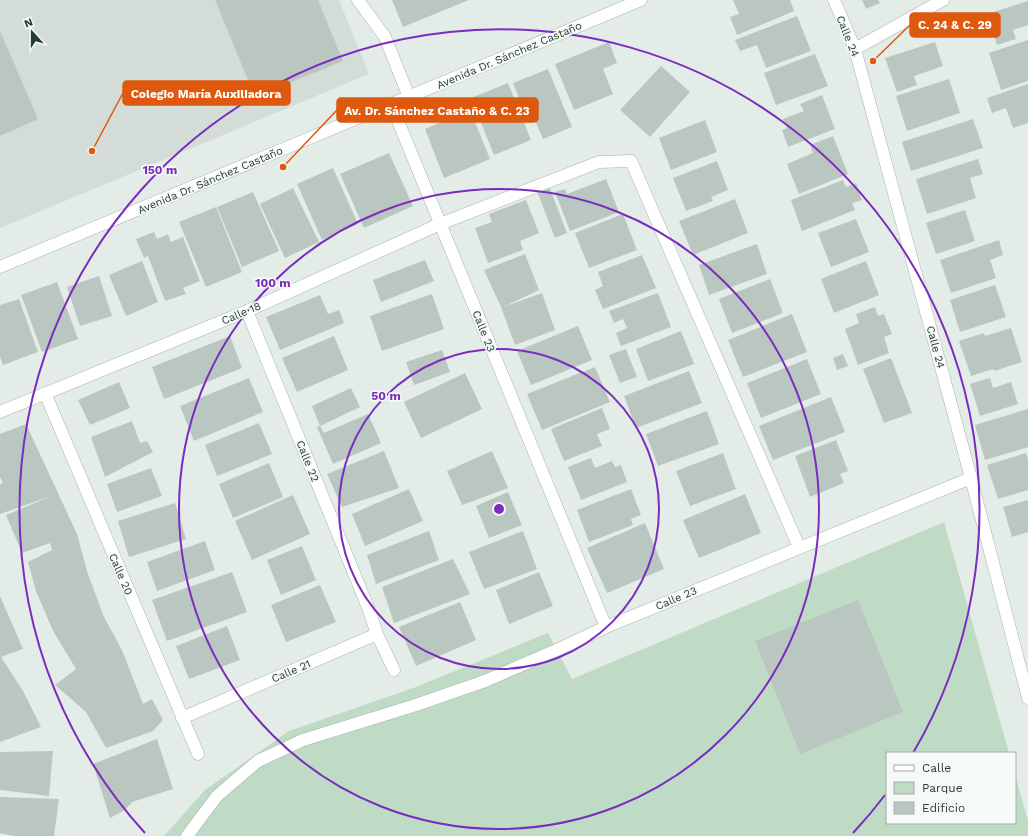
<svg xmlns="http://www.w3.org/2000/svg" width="1028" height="836" font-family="'Work Sans',sans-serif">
<rect width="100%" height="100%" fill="#e4ece8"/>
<path fill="#d3dcd7" d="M0,0H339L369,74L0,228Z"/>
<path fill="#c0dbc5" d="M944,522L1009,753H887V823H1015V775L1028,821V836H164L205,790L289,731L416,687L548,633L572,679Z"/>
<path fill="#bac7c1" d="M215,0H318L343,61L255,97Z
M392,0H469L403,27Z
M733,0H790L794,11L737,35L730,17L739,14Z
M862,0H878L880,3L866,9Z
M1028,1V25L1013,30L1016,39L997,45L987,14Z
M797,16L811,51L766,68L757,45L740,51L735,40Z
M0,31L38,119L0,136Z
M1028,40V81L1001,90L989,53Z
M609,42L617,63L603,69L613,94L574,110L555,64Z
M935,42L943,66L914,76L917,85L897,92L885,58Z
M815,54L828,86L776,105L764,73Z
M661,66L690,92L650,137L620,110Z
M548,69L572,127L543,139L529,106L523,108L513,83Z
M949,79L960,113L907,131L896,96Z
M508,83L531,140L494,155L471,98Z
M1028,84V123L1013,128L1006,108L992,113L987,98Z
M822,95L835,129L788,147L782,130L787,128L783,119L804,111L800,104Z
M470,110L490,159L444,178L425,129Z
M973,119L983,148L911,171L902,142Z
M705,120L717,152L671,170L659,138Z
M833,136L848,174L799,194L787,164L813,153L810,145Z
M389,153L413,206L364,228L340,174Z
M978,159L983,174L970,178L976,198L927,214L916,179Z
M717,161L728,190L711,197L713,201L686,211L673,178Z
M333,168L358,224L322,240L297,184Z
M606,179L619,212L570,231L555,192L565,189L567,194Z
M843,180L846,187L856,183L862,200L852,203L855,210L802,231L791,200Z
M549,186L567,233L555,238L537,191Z
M293,188L319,242L285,258L260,204Z
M253,192L279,251L242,267L217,207Z
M735,199L748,233L693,255L679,221Z
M526,200L539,233L520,241L523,250L488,263L475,228L492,222L489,214Z
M216,207L242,272L206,287L179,222Z
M965,210L975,241L936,254L926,223Z
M623,214L637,250L589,268L575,233Z
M856,219L869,252L831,267L818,233Z
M154,232L157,239L168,234L171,242L183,237L200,281L183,288L186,294L165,301L148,256L144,258L136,239Z
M999,240L1003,255L990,260L996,278L951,293L940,260Z
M757,244L767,274L709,295L699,265Z
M525,254L539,290L503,307L542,293L555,330L515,345L501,307L484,270Z
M642,255L656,288L603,309L595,290L603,286L598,272Z
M425,260L434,281L381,302L373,280Z
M142,261L158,302L126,316L109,275Z
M866,261L879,295L834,313L821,279Z
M99,276L112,316L80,326L67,287Z
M770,279L783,313L732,333L719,299Z
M57,282L78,339L42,352L21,295Z
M995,285L1006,317L960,332L950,300Z
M658,293L671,327L621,346L616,333L627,328L623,319L614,323L609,311Z
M432,294L444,329L382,351L370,316Z
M320,295L328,314L339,310L344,323L280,350L266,317Z
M19,299L38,352L3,365L0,357V305Z
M875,307L878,316L884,314L892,334L884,337L889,353L858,365L845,329L859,323L856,314Z
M792,314L807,352L743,377L728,340Z
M578,326L592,360L531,385L517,351Z
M1011,328L1022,362L994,371L993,369L971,376L959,341L984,333L985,336Z
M681,331L694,364L648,381L636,349Z
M230,336L242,368L164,399L152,367Z
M334,336L348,370L297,392L282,358Z
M626,349L637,377L620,383L609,355Z
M442,350L450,372L414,385L406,362Z
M843,354L848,366L837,370L833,358Z
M891,358L912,413L884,423L863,369Z
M807,359L821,394L761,418L747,383Z
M595,367L610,402L542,430L527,394Z
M689,371L702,403L636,428L624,396Z
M465,373L482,409L421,438L404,402Z
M249,378L263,412L194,441L180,406Z
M990,378L993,388L1011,382L1018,404L980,416L970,384Z
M119,382L130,408L90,425L78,400Z
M351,388L360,407L320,426L324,433L368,414L381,443L333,464L317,427L320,426L312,406Z
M831,397L845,432L773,460L759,426Z
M602,408L610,429L597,434L602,446L564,461L551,429Z
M1028,409V447L985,460L975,425Z
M707,411L719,444L658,466L646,434Z
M132,421L140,443L147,441L153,452L105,477L91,437Z
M259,423L272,454L217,476L205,445Z
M26,424L77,534L87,571L103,615L122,650L143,704L152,699L163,720L153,731L106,748L86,712L55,685L76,669L53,631L36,591L28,562L52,550L50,543L22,553L6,515L52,496L0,514V484L3,483L0,477V434Z
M836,440L848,471L840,474L844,483L810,497L795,456Z
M384,451L399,488L342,507L327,474Z
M492,451L508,488L462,505L447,471Z
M723,453L736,489L690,506L676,471Z
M1026,453L1028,459V490L998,499L987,465Z
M591,458L595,468L612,461L615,467L621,465L627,482L581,500L568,467Z
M269,463L283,497L233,518L219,484Z
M151,468L162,496L117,512L107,484Z
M409,489L423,521L365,546L352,514Z
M631,489L641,515L631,519L633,525L589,542L577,510Z
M508,492L522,525L489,538L476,506Z
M745,494L761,533L699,558L683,520Z
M293,495L310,534L252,560L235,521Z
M1028,500V532L1012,537L1003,507Z
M175,503L186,539L129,557L118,521Z
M645,523L664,569L607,593L587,548Z
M429,531L439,560L376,584L367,555Z
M523,531L537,569L484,589L469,552Z
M205,541L215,570L157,591L147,562Z
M302,546L316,580L281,595L267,560Z
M453,559L470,594L394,623L382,587Z
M232,572L247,612L167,641L152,600Z
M539,572L553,606L509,624L496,590Z
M320,585L336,622L286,642L271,605Z
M0,596L23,649L1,657L23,691L41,727L0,742Z
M858,600L903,712L800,754L755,641Z
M460,602L476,640L416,666L399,627Z
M227,626L240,660L189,679L176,646Z
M157,739L173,789L132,802L125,810L110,818L93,764Z
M53,751L49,796L0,790V752Z
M0,797L59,799L54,836H14L0,833Z"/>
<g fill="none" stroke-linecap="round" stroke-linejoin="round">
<g stroke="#a7b4af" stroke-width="13">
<path id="minor" d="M358,0L385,37L409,97
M834,0L855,49L971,478L1028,698
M855,49L943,0
M391,104L606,627
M0,267L641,0
M247,311L369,610L377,634L394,670
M45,393L198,754
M0,412L247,311L440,224L599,162L631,161L799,547
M182,718L377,634
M187,836L217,796L258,761L303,740L416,705L485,681L559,649L606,627L971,478"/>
</g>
<use href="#minor" stroke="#fff" stroke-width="12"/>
</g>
<g fill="none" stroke="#7b2cbf" stroke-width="2">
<circle cx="499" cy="509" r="160"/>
<circle cx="499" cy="509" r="320"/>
<path d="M885 795A480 480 0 0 1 853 833M145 833A480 480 0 1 1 913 753"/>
</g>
<g text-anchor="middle" stroke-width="3.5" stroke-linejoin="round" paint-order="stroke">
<g font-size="11" fill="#253c35" stroke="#f5f9f7">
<text transform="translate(848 36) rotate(68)" y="4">Calle 24</text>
<text transform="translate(509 55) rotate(-23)" y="4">Avenida Dr. Sánchez Castaño</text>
<text transform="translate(210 180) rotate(-23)" y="4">Avenida Dr. Sánchez Castaño</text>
<text transform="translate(241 313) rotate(-23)" y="4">Calle 18</text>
<text transform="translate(484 331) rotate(68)" y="4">Calle 23</text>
<text transform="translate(936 347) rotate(75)" y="4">Calle 24</text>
<text transform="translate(308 461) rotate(68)" y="4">Calle 22</text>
<text transform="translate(121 574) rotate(67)" y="4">Calle 20</text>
<text transform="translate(676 598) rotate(-23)" y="4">Calle 23</text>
<text transform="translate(291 671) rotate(-23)" y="4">Calle 21</text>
</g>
</g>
<circle cx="499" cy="509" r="6" fill="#7b2cbf" stroke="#f5f9f7" stroke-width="2"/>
<g font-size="12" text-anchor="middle" font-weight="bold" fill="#7b2cbf" stroke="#f5f9f7" stroke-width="3.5" stroke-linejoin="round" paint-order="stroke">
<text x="160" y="174">150 m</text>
<text x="273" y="287">100 m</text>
<text x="386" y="400">50 m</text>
</g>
<path fill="none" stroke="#de580e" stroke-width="1.5" d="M873 61L910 25M92 151L123 93M283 167L337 110"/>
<g fill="#de580e" stroke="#f5f9f7" stroke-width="1.5">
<circle cx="873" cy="61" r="4"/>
<circle cx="92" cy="151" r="4"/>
<circle cx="283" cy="167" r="4"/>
</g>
<g fill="#de580e" stroke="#de580e" stroke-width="1.5">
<rect x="910" y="13" width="90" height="24" rx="4"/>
<rect x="123" y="81" width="167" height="24" rx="4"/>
<rect x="337" y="98" width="201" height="24" rx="4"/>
</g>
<g font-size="12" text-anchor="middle" font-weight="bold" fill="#fff">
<text x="955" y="29">C. 24 &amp; C. 29</text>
<text x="206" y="98">Colegio María Auxiliadora</text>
<text x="437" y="115">Av. Dr. Sánchez Castaño &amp; C. 23</text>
</g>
<rect x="886" y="752" width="130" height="72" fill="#f5f9f7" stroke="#a2ada9"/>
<rect x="894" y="765" width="20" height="6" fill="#ffffff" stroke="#a2ada9"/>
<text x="922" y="772" font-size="12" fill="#253c35">Calle</text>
<rect x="894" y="782" width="20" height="12" fill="#c0dbc5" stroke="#a2ada9"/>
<text x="922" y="792" font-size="12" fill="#253c35">Parque</text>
<rect x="894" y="802" width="20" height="12" fill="#bac7c1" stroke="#a2ada9"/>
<text x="922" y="812" font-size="12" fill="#253c35">Edificio</text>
<g transform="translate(32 32) rotate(339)" stroke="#f5f9f7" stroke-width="3" paint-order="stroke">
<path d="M0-3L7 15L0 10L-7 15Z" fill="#253c35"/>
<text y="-6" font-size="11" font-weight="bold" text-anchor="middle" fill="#253c35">N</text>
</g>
</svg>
